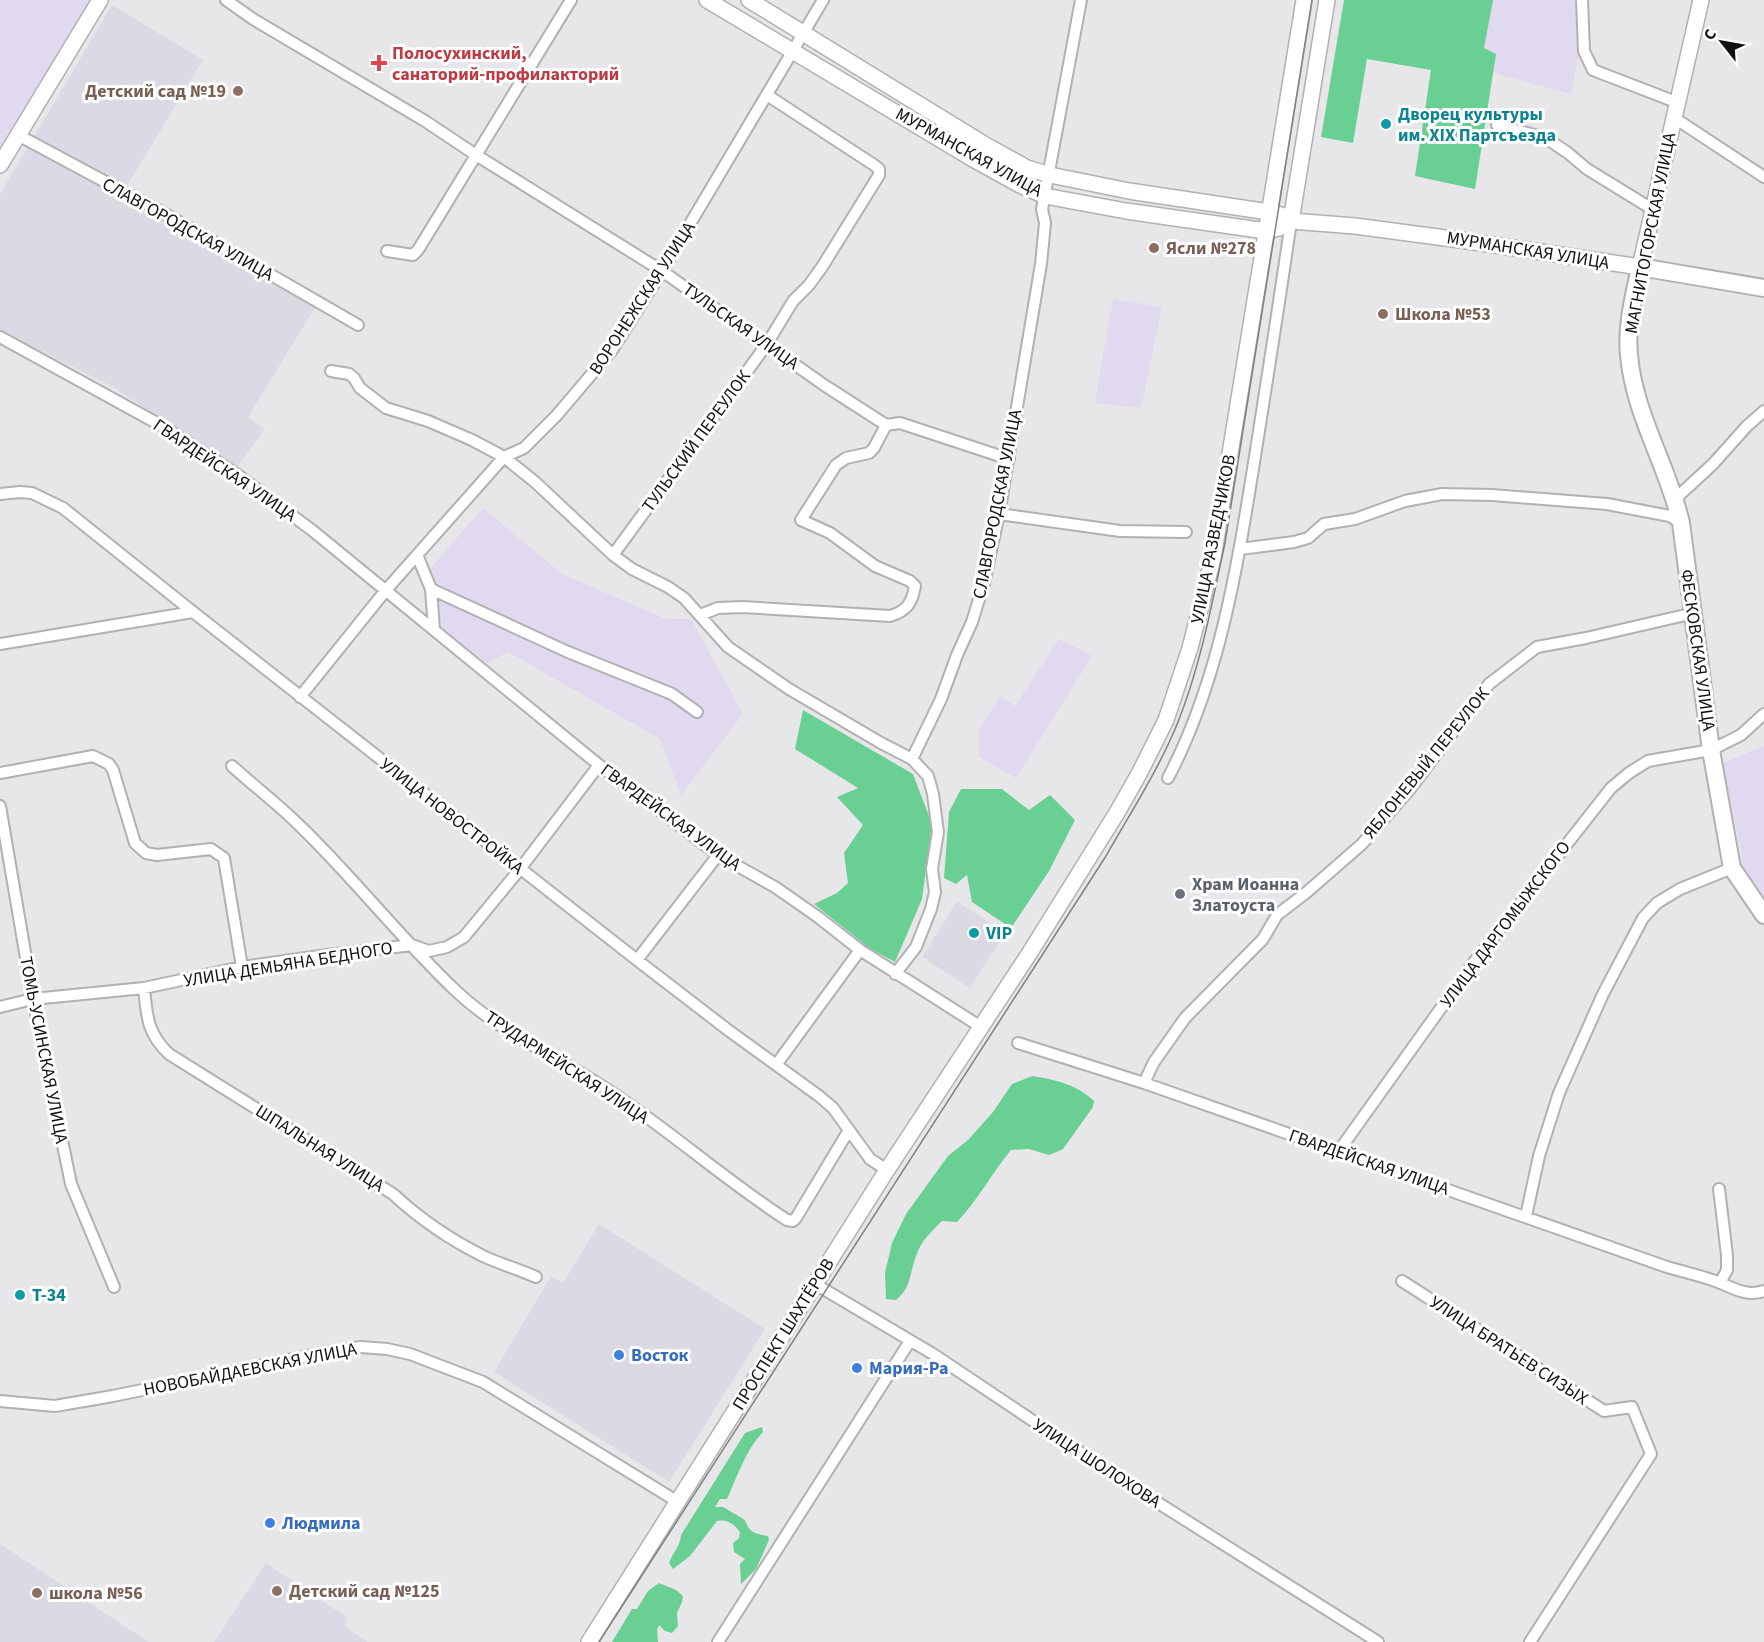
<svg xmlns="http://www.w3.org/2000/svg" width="1764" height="1642" font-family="'Source Sans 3',sans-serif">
<rect width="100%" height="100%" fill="#e7e7ea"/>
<path fill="#dbdae4" d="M112,5L203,60L127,186L316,306L248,417L265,429L236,469L113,387L0,330V194Z
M957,901L1005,933L970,988L922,957Z
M599,1224L765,1329L669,1482L494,1372L551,1276L563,1283Z
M0,1544L149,1642H0Z
M266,1563L348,1618L344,1626L368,1642H214Z"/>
<path fill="#e1d9ef" d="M0,0H90L0,152Z
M1490,0H1589L1571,94L1501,75L1480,66Z
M1113,299L1162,307L1141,408L1095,403Z
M483,508L562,574L666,619H691L743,714L681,795L660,739L508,652L487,663L443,629L427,572Z
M1059,639L1092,656L1016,778L979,757V730L1000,696L1015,706Z
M1764,746V903L1745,872L1723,763Z"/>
<path fill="#69cf93" d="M1344,0H1493L1484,48L1496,54L1475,189L1415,176L1431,70L1367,59L1353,143L1321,137Z
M803,710L913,774L932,824L922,899L895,962L869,948L814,904L837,893L848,883L844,853L863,825L837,797L858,788L795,749Z
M961,789H1002L1029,810L1050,795L1075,820L1049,871L1011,928L972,902L967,875L956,884L944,878L949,812Z
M1032,1076C1056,1080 1076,1084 1094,1101L1093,1107L1063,1149L1049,1155L1029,1149L1011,1150C992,1173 978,1200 957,1222L942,1221C931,1232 921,1241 916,1256C909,1274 912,1287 896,1300L886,1299L885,1273L892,1243L906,1214L948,1156L968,1140L993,1112L1012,1084Z
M762,1427L763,1432C745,1451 738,1475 727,1499H720L715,1507H723L745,1520C749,1533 756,1534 768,1536L769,1540L756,1569L741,1584L740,1564L745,1559L734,1552L733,1543L739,1538L740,1532C734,1524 728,1519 717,1521L690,1556L673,1569L669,1563C673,1552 680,1547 681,1535L745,1433Z
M659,1583L676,1590L683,1596L682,1602L677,1613L678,1626L672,1633L665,1631L659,1625L657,1630L658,1642H612L632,1609H637L648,1591Z"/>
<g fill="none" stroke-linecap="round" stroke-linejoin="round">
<g stroke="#b1b1b4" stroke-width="14">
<path id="street" d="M226,0L253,19L425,121L476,155L662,271L824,385L886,425L900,423L1009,459
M1582,0L1584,51L1593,70L1676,102
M1673,117L1764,177
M1497,125L1546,138L1568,153L1587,169L1652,209
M18,135L169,216L358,325
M387,251L413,255L418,250L571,0
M0,337L164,427L238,475L313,531L599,765L718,855L775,887L818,917L860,950L981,1027
M331,371L349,374L354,378L360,388L386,408L428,421L472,440L504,457L535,482L613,555L632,569L668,587L684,598L728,647L789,689L881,743L912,759L928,776L933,794L938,832L932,869L935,892L931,909L916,947L895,974
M0,494L20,492L32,493L63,508L193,612L637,960L728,1030L819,1096L833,1108L870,1159L887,1170
M1675,499L1713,464L1747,426L1764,411
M999,514L1120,531L1186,532
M1240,549L1294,542L1308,538L1324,524L1355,519L1405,501L1442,494L1492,495L1607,504L1670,516L1681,523
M417,555L431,589L434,629
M613,555L767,344L793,301L809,285L822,267L879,175V169L874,165L767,95
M431,589L568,652L672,694L697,712
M700,615L718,608L742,607L890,616C907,611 912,603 915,586L910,581L875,566L830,533L801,520L836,465L846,458L869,453L874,448L886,425
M0,644L193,612
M300,697L386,590L504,457L524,448L557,415L612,350L662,271L823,0
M912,759L941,699L957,655L972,622L984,583L999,514L1041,264L1045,223L1042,209L1081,0
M232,766C254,786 279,805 300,826C354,878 401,939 456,991C503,1035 559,1057 611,1092C672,1132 726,1181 787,1220L793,1221L796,1218L849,1130
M0,773L93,756L109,764L113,770L135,843L146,853L157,855L211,849L224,858L242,967
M1168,778C1221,677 1238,562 1256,450C1268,374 1280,298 1291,221
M0,806L33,999L71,1184L114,1287
M637,960L718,855
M144,988C147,1017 147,1033 169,1054L393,1194C421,1220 449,1239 483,1256C500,1264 518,1269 536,1277
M0,1007L33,999L144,988L242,967L327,955L412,945L429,951L447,947L464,937L520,869L599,765
M1018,1043L1144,1083L1667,1267C1684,1272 1702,1276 1718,1282C1734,1288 1746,1297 1764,1291
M776,1065L860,950
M1144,1083L1154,1062L1185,1018L1263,939L1277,915L1307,892L1362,844L1410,789L1489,684L1537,647L1586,638L1694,613
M1338,1152L1471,966L1611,788L1629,773L1648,761L1711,750L1741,735L1764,714
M1719,1189L1727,1255V1270L1720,1283
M1526,1216L1539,1156L1559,1093L1603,994L1643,918L1657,903L1680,889L1732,868
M1402,1281L1604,1411L1632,1407L1651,1454L1530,1642
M815,1284L933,1354L1111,1473L1378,1642
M0,1401L55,1406L113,1396L322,1353L361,1347L387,1349L410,1354L483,1382L678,1502
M718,1642L910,1341"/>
</g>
<g stroke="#b1b1b4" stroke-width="18">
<path id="secondary" d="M707,0L973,159L1020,185L1045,196L1126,211L1266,231L1279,228L1291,221
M749,0L982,143L1027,168L1050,175L1129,191L1269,212L1281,215L1291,221L1355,226L1468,241L1640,267L1701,0
M0,165L100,0
M1291,221L1327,0
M589,1642L887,1170L1029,954L1118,811L1140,772L1166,720L1190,648L1213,558L1304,0"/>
</g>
<g stroke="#b1b1b4" stroke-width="20">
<path id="primary" d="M1764,288L1640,267C1634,296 1626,325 1629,355C1634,414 1668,466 1681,523L1711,750L1732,868L1764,915"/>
</g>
<use href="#street" stroke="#fff" stroke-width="10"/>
<use href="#secondary" stroke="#fff" stroke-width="15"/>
<use href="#primary" stroke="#fff" stroke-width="16"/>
<path stroke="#808082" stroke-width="1.5" d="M599,1642L1106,856C1131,812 1159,769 1178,722C1201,664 1212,603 1225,543L1312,0"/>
</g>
<path fill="#e0444e" stroke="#fff" stroke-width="2" d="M376 54h6v6h6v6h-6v6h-6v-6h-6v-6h6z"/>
<g fill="#8d6e63" stroke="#fff" stroke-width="2">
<circle cx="238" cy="91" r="6"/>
<circle cx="1154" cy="248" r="6"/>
<circle cx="1383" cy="314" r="6"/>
<circle cx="277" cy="1591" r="6"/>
<circle cx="37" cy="1593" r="6"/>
</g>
<g fill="#0f9aa8" stroke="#fff" stroke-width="2">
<circle cx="1386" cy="124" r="6"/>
<circle cx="974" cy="933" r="6"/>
<circle cx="20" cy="1295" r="6"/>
</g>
<circle fill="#6b7280" stroke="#fff" stroke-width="2" cx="1180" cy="894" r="6"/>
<g fill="#3f7fe0" stroke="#fff" stroke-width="2">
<circle cx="619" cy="1355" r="6"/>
<circle cx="857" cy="1368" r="6"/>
<circle cx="270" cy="1523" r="6"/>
</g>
<g text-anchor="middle" stroke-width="6" stroke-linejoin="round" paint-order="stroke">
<g font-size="18" font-weight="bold" fill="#be3a42" stroke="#fff" text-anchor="start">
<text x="392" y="59">Полосухинский,<tspan x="392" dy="21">санаторий-профилакторий</tspan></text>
</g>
<g font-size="18" font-weight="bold" fill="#785e54" stroke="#fff" text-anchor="start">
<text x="226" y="97" text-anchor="end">Детский сад №19</text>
<text x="1166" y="254">Ясли №278</text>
<text x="1395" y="320">Школа №53</text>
<text x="289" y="1597">Детский сад №125</text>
<text x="49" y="1599">школа №56</text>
</g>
<g font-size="18" font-weight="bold" fill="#0d838f" stroke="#fff" text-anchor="start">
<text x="1398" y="120">Дворец культуры<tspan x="1398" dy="21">им. XIX Партсъезда</tspan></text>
<text x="986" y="939">VIP</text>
<text x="32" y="1301">T-34</text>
</g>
<g font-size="18" fill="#111112" stroke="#fff">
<text transform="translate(969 152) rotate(29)" y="6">МУРМАНСКАЯ УЛИЦА</text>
<text transform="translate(188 229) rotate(29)" y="6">СЛАВГОРОДСКАЯ УЛИЦА</text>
<text transform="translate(1650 233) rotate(-79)" y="6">МАГНИТОГОРСКАЯ УЛИЦА</text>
<text transform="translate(1528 250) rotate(9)" y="6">МУРМАНСКАЯ УЛИЦА</text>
<text transform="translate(642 298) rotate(-57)" y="6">ВОРОНЕЖСКАЯ УЛИЦА</text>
<text transform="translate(741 326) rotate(35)" y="6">ТУЛЬСКАЯ УЛИЦА</text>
<text transform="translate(696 441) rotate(-54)" y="6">ТУЛЬСКИЙ ПЕРЕУЛОК</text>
<text transform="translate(225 470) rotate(34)" y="6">ГВАРДЕЙСКАЯ УЛИЦА</text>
<text transform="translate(997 504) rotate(-79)" y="6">СЛАВГОРОДСКАЯ УЛИЦА</text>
<text transform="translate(1213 539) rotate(-79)" y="6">УЛИЦА РАЗВЕДЧИКОВ</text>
<text transform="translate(1698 650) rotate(82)" y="6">ФЕСКОВСКАЯ УЛИЦА</text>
<text transform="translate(1426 763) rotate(-51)" y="6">ЯБЛОНЕВЫЙ ПЕРЕУЛОК</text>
<text transform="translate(452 816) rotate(38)" y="6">УЛИЦА НОВОСТРОЙКА</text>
<text transform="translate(671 817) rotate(36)" y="6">ГВАРДЕЙСКАЯ УЛИЦА</text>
<text transform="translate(1505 924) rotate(-53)" y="6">УЛИЦА ДАРГОМЫЖСКОГО</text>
<text transform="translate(288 964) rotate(-9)" y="6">УЛИЦА ДЕМЬЯНА БЕДНОГО</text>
<text transform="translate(44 1050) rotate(79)" y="6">ТОМЬ-УСИНСКАЯ УЛИЦА</text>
<text transform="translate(567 1067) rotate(33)" y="6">ТРУДАРМЕЙСКАЯ УЛИЦА</text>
<text transform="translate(320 1148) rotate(32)" y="6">ШПАЛЬНАЯ УЛИЦА</text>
<text transform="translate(1369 1162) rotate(19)" y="6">ГВАРДЕЙСКАЯ УЛИЦА</text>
<text transform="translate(783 1334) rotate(-58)" y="6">ПРОСПЕКТ ШАХТЁРОВ</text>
<text transform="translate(1509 1350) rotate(33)" y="6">УЛИЦА БРАТЬЕВ СИЗЫХ</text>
<text transform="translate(250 1369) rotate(-11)" y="6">НОВОБАЙДАЕВСКАЯ УЛИЦА</text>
<text transform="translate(1097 1463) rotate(33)" y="6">УЛИЦА ШОЛОХОВА</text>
</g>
<g font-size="18" font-weight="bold" fill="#5b616d" stroke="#fff" text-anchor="start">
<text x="1192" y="890">Храм Иоанна<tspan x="1192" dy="21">Златоуста</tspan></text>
</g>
<g font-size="18" font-weight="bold" fill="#366cbe" stroke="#fff" text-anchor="start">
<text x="631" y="1361">Восток</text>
<text x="869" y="1374">Мария-Ра</text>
<text x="282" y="1529">Людмила</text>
</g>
</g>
<g transform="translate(1722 42) rotate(301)" stroke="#ffffff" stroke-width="4.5" paint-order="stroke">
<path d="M0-4.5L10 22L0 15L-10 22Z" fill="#111112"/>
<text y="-9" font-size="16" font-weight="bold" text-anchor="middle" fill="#111112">С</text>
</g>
</svg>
